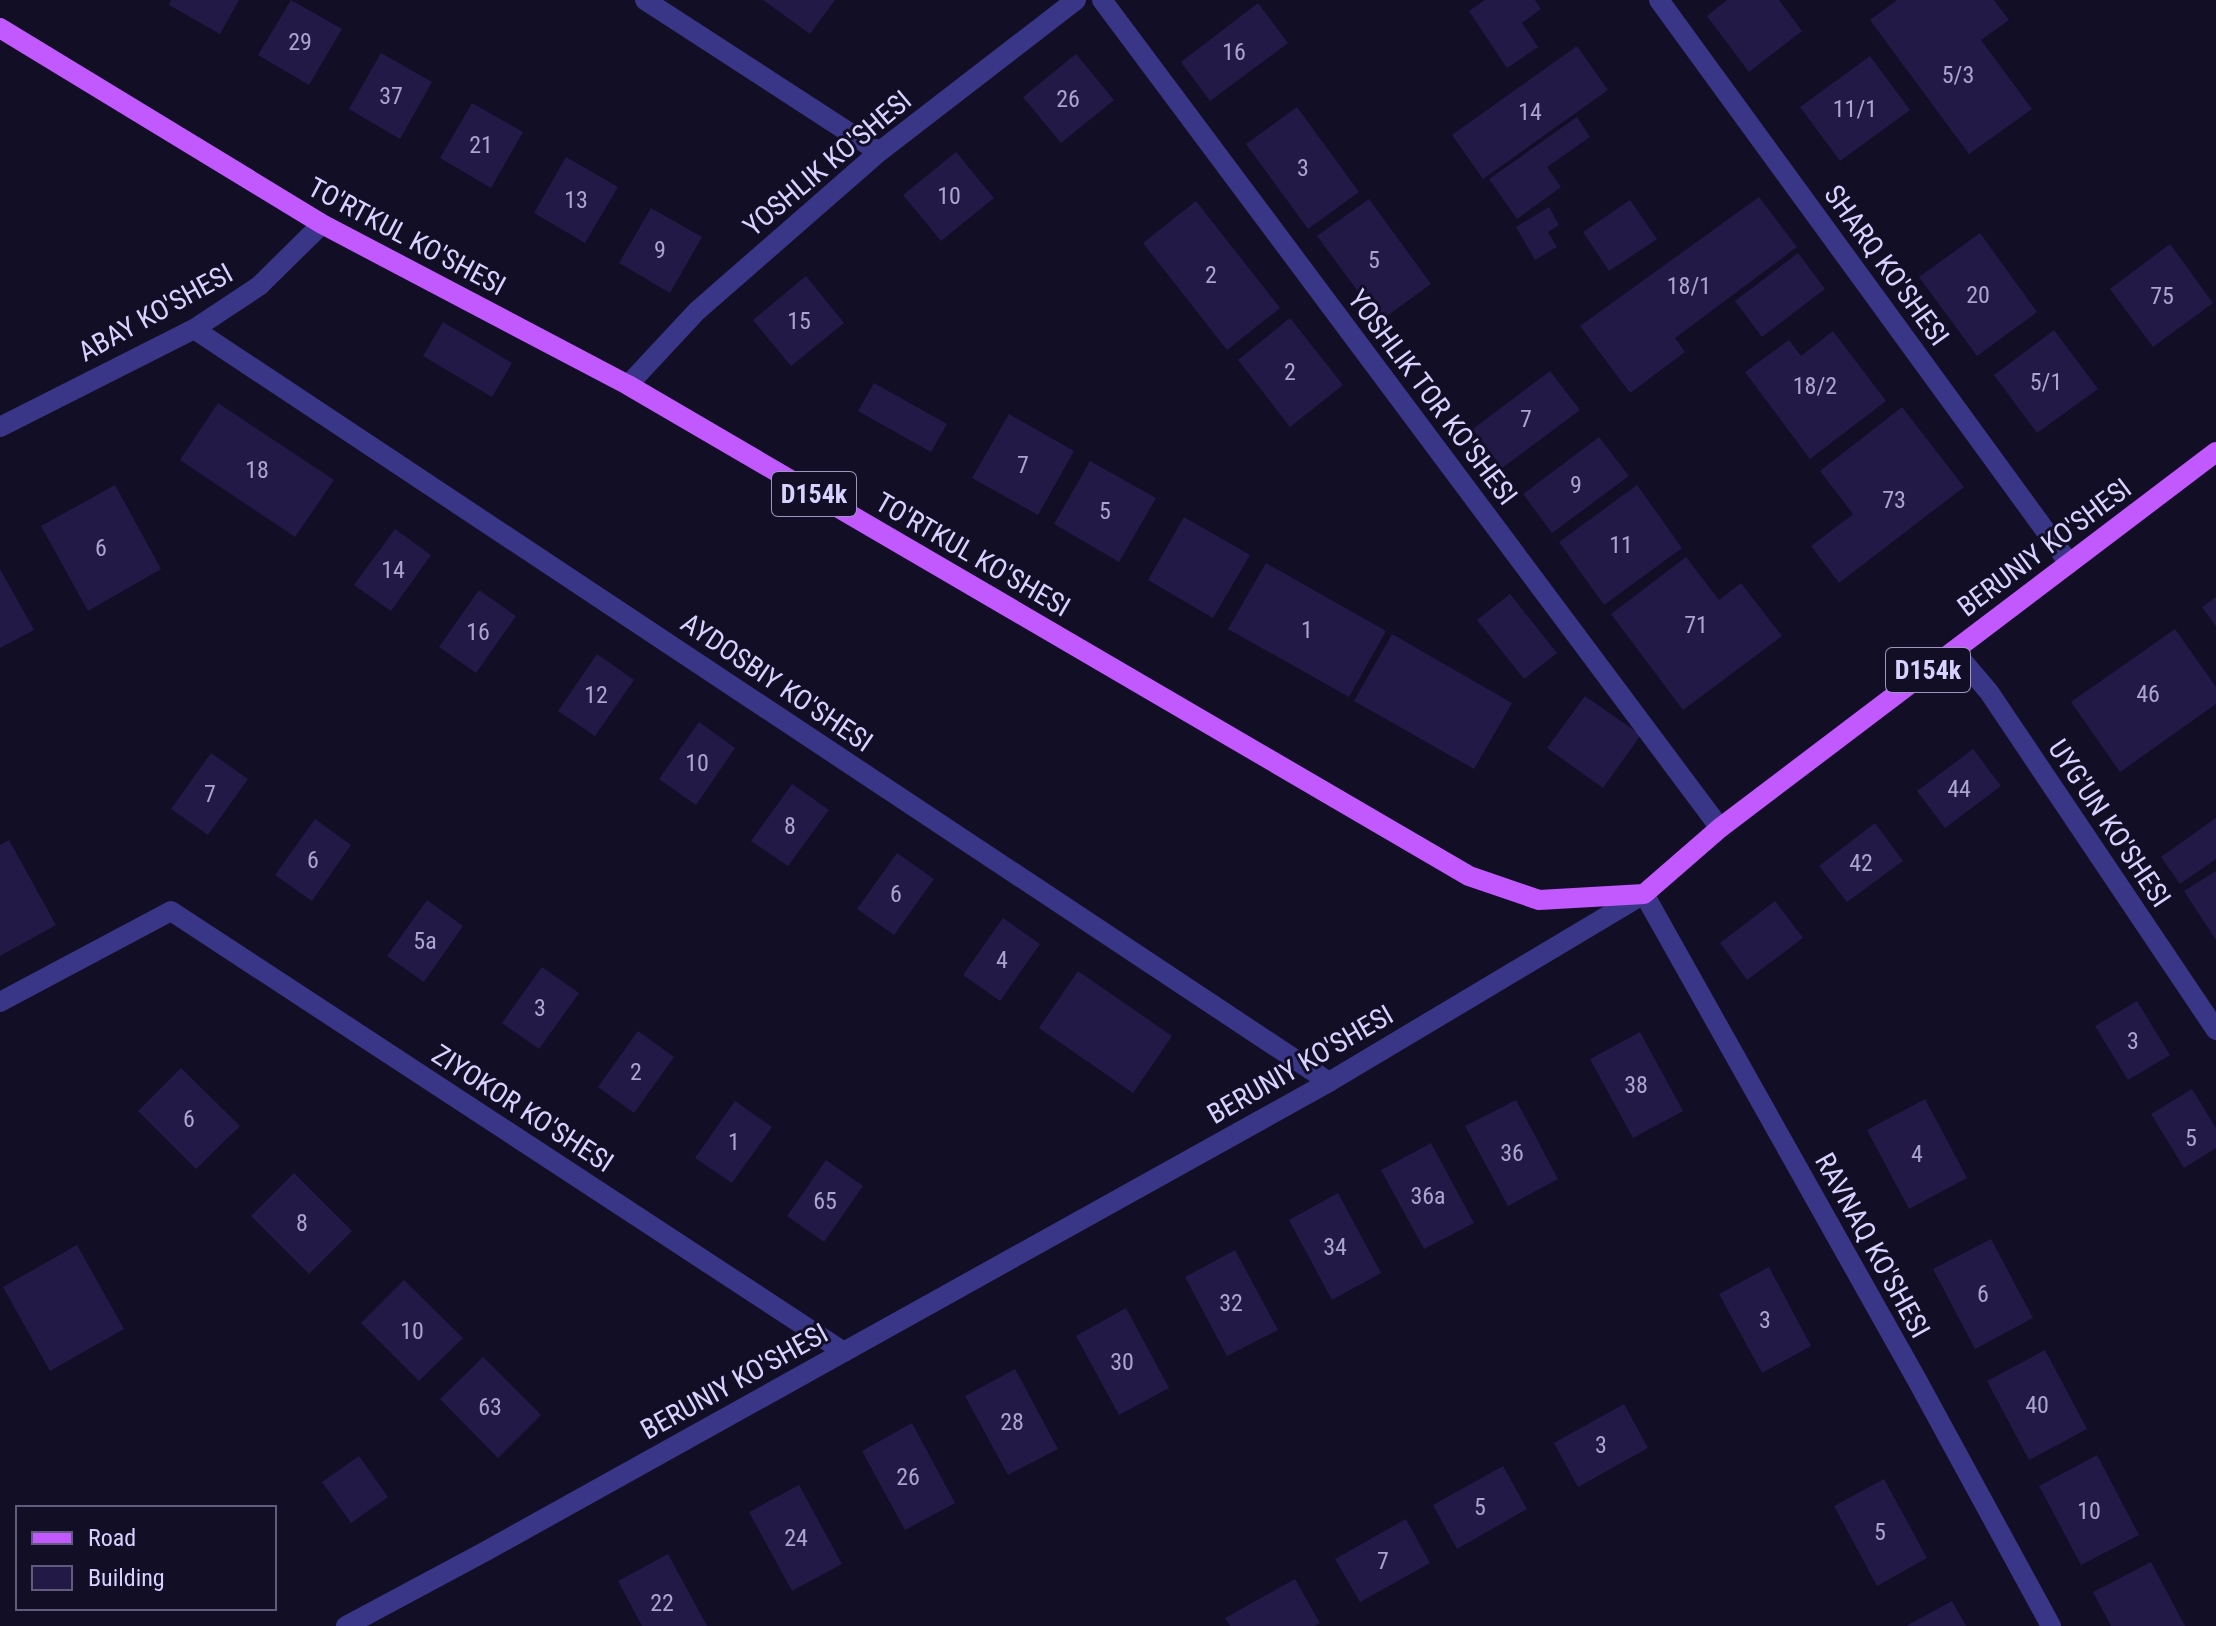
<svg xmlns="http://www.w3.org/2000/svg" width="2216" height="1626" font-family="'Roboto Condensed',sans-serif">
<rect width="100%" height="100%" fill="#120e26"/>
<path fill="#221947" d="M171,0H239L220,34L169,5Z
M291,0L342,29L309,85L258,55Z
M763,0H835L810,34Z
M1485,0H1535L1541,9L1522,23L1538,47L1507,68L1469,11Z
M1727,0H1779L1802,31L1749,72L1707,16Z
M1897,0H1994L2009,20L1981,40L2032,109L1969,154L1870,20Z
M1258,3L1288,43L1210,101L1181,62Z
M1577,46L1608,90L1483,179L1452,135Z
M381,53L432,82L400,139L349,109Z
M1076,54L1114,100L1061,143L1023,97Z
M1870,56L1910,110L1840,161L1800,107Z
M472,103L523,132L491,188L440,158Z
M1297,107L1359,192L1308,229L1246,144Z
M1577,117L1590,137L1547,167L1561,187L1517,219L1489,179Z
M956,152L994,198L941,241L903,195Z
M566,157L618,187L585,243L534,213Z
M1759,197L1797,247L1675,338L1685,352L1630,393L1580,326Z
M1369,199L1431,284L1380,321L1317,236Z
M1630,200L1657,239L1609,271L1583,232Z
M1196,201L1280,308L1227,350L1143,243Z
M1549,207L1559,225L1548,232L1557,247L1535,260L1516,227Z
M651,208L702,237L670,293L619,263Z
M1980,233L2037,312L1977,356L1919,277Z
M2170,244L2213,303L2153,347L2110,289Z
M1798,253L1825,289L1762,337L1735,301Z
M806,276L844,323L791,366L753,320Z
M1290,318L1343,385L1290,427L1238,360Z
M443,322L512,363L492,397L423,356Z
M2054,330L2098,389L2037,433L1994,375Z
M1833,331L1886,401L1810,459L1745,372L1789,340L1801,356Z
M1550,371L1580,410L1502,468L1473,429Z
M874,383L947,424L931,452L858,411Z
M218,403L334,480L295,537L180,460Z
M1902,407L1964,487L1839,583L1811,546L1853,514L1820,471Z
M1009,414L1074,451L1038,515L972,478Z
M1599,437L1629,476L1552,533L1523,494Z
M1090,461L1156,498L1119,562L1054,524Z
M115,485L161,569L88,611L41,526Z
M1637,485L1682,548L1604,605L1559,542Z
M1184,517L1250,555L1213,618L1148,580Z
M395,529L431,555L391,611L354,585Z
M1686,557L1719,600L1741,583L1782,636L1683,710L1611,614Z
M1266,563L1386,631L1349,697L1228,629Z
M0,569L34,630L0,648Z
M479,590L516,616L476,673L439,647Z
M1510,594L1557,653L1524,679L1477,620Z
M2216,597V626L2202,607Z
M2175,629L2216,687V704L2120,772L2071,702Z
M1392,634L1512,703L1474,769L1354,701Z
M597,654L634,680L595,736L558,711Z
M1585,696L1641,735L1603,788L1547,748Z
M699,722L735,748L696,805L659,779Z
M1973,749L2001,786L1945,828L1917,791Z
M211,753L248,779L208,835L171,809Z
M792,784L829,810L788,866L751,841Z
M2216,818V859L2180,884L2161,857Z
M315,819L351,845L312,901L275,875Z
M1875,823L1903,861L1847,902L1819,866Z
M9,840L56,925L0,956V845Z
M897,853L934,879L894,935L857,909Z
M2216,871V940L2184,891Z
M427,900L463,926L424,982L387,956Z
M1775,901L1803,938L1747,980L1720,943Z
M1003,918L1040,944L1000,1001L963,975Z
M542,967L579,993L539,1049L502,1023Z
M1078,971L1172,1036L1133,1093L1039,1028Z
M2137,1001L2170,1055L2128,1080L2095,1026Z
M638,1031L674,1057L634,1113L598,1087Z
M1640,1032L1683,1111L1633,1138L1590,1059Z
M181,1068L240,1126L196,1169L138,1111Z
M2192,1089L2216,1128V1148L2184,1168L2151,1114Z
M1925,1099L1967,1178L1909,1209L1867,1130Z
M1516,1100L1558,1179L1508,1206L1465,1126Z
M735,1101L772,1127L732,1183L695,1158Z
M1431,1143L1474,1223L1424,1249L1381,1170Z
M826,1160L863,1186L824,1242L787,1216Z
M294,1173L352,1231L309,1274L251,1216Z
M1338,1193L1381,1273L1332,1300L1289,1220Z
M1991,1239L2033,1318L1975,1349L1933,1269Z
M77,1245L124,1329L50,1371L3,1287Z
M1235,1250L1278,1330L1227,1356L1185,1277Z
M1769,1267L1811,1346L1762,1373L1719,1294Z
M404,1280L463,1338L419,1381L361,1323Z
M1126,1308L1169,1388L1119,1415L1076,1336Z
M2045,1350L2087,1429L2029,1460L1987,1381Z
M483,1357L541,1415L498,1458L440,1399Z
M1015,1369L1058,1449L1008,1475L965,1396Z
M1624,1404L1648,1448L1578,1487L1554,1443Z
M912,1423L955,1503L905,1530L862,1451Z
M2097,1455L2139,1535L2081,1565L2039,1486Z
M359,1456L388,1497L351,1523L322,1482Z
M1503,1466L1527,1509L1457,1549L1433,1505Z
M1884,1479L1927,1558L1877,1586L1834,1506Z
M799,1485L842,1564L792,1591L749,1512Z
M1406,1519L1430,1563L1360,1602L1335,1559Z
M668,1554L707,1626H642L618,1581Z
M2151,1562L2185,1626H2111L2093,1592Z
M1295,1579L1320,1623L1314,1626H1230L1225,1618Z
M1952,1601L1966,1626H1906Z"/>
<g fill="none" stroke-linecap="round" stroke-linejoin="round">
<path stroke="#3a3687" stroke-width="20" d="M645,0L879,152
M1102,0L1720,828
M1659,0L2069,563
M194,329L1329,1082
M628,385L697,311L879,152L1076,0
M0,427L194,329L259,286L322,224
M1954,651L1989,692L2216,1030
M1644,894L1917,1380L2051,1626
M0,1002L171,911L844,1352"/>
<path stroke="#3a3687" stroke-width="20" d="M346,1626L486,1551L1329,1082L1644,894"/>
<path stroke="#c259ff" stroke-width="20" d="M0,28L322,224L628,385L1469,876L1539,900L1644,894L1720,828L2216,452"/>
</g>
<g text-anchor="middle" stroke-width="6" stroke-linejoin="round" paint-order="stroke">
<g font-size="24" fill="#aaa4d1">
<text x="300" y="50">29</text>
<text x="1234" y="60">16</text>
<text x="1958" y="83">5/3</text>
<text x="391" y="104">37</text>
<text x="1068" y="107">26</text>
<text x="1855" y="117">11/1</text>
<text x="1530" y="120">14</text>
<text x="481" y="153">21</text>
<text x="1303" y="176">3</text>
<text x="949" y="204">10</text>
<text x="576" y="208">13</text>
<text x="660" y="258">9</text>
<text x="1374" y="268">5</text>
<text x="1211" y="283">2</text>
<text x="1689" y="294">18/1</text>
<text x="1978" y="303">20</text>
<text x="2162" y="304">75</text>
<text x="799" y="329">15</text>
<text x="1290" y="380">2</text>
<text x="2046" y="390">5/1</text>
<text x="1815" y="394">18/2</text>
<text x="1526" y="427">7</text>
<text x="1023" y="473">7</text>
<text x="257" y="478">18</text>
<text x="1576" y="493">9</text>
<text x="1894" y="508">73</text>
<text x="1105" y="519">5</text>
<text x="1621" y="553">11</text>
<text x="101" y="556">6</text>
<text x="393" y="578">14</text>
<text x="1696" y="633">71</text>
<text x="1307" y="638">1</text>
<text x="478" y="640">16</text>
<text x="2148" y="702">46</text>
<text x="596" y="703">12</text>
<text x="697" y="771">10</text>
<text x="1959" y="797">44</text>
<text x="210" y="802">7</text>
<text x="790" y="834">8</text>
<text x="313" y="868">6</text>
<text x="1861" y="871">42</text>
<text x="896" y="902">6</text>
<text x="425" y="949">5a</text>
<text x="1002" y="968">4</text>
<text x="540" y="1016">3</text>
<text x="2133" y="1049">3</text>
<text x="636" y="1080">2</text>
<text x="1636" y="1093">38</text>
<text x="189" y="1127">6</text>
<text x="2191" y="1146">5</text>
<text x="734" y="1150">1</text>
<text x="1512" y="1161">36</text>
<text x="1917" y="1162">4</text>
<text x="1428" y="1204">36a</text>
<text x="825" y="1209">65</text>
<text x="302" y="1231">8</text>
<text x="1335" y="1255">34</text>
<text x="1983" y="1302">6</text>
<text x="1231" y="1311">32</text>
<text x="1765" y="1328">3</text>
<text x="412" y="1339">10</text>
<text x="1122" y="1370">30</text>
<text x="2037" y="1413">40</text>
<text x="490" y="1415">63</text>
<text x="1012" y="1430">28</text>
<text x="1601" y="1453">3</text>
<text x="908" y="1485">26</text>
<text x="1480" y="1515">5</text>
<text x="2089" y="1519">10</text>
<text x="1880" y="1540">5</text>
<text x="796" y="1546">24</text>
<text x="1383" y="1569">7</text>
<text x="662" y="1611">22</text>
</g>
<g fill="#120e26" stroke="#9c97be" stroke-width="2">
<rect x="772" y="472" width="84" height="44" rx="6"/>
<rect x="1886" y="648" width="84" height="44" rx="6"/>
</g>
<g font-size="26" font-weight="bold" fill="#d7d2ff">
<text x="814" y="503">D154k</text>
<text x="1928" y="679">D154k</text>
</g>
<g font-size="28" fill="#d7d2ff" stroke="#120e26">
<text transform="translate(827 163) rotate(-40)" y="10">YOSHLIK KO'SHESI</text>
<text transform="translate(407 236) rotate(28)" y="10">TO'RTKUL KO'SHESI</text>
<text transform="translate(1887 265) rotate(54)" y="10">SHARQ KO'SHESI</text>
<text transform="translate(155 312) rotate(-29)" y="10">ABAY KO'SHESI</text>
<text transform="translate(1433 397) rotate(53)" y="10">YOSHLIK TOR KO'SHESI</text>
<text transform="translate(2044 547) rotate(-37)" y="10">BERUNIY KO'SHESI</text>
<text transform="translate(973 554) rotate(30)" y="10">TO'RTKUL KO'SHESI</text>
<text transform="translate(777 682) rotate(34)" y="10">AYDOSBIY KO'SHESI</text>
<text transform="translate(2110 823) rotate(56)" y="10">UYG'UN KO'SHESI</text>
<text transform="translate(1300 1064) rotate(-30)" y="10">BERUNIY KO'SHESI</text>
<text transform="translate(523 1108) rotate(33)" y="10">ZIYOKOR KO'SHESI</text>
<text transform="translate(1873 1245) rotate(61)" y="10">RAVNAQ KO'SHESI</text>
<text transform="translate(734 1381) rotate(-29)" y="10">BERUNIY KO'SHESI</text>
</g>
</g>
<rect x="16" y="1506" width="260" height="104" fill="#120e26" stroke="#615c7d" stroke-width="2"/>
<rect x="32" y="1532" width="40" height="12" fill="#c259ff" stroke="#615c7d" stroke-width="2"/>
<text x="88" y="1546" font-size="24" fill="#d7d2ff">Road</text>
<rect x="32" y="1566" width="40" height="24" fill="#221947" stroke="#615c7d" stroke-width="2"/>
<text x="88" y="1586" font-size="24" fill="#d7d2ff">Building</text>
</svg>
